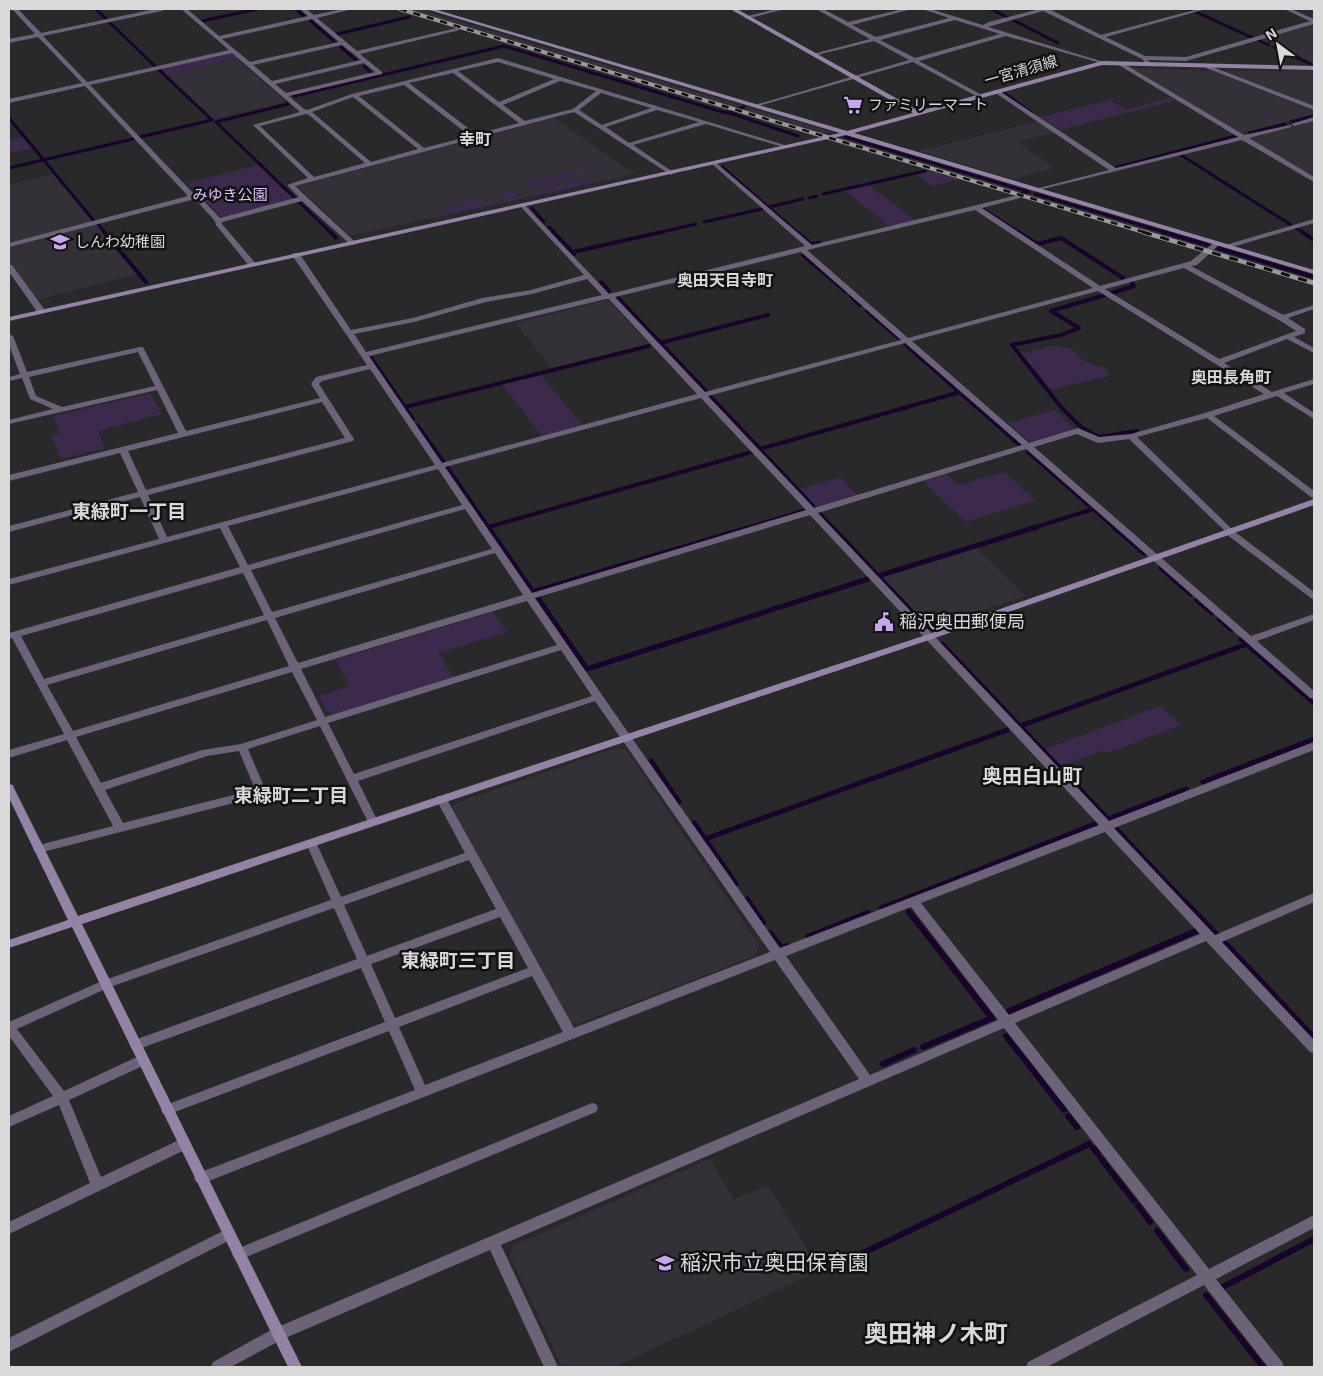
<svg xmlns="http://www.w3.org/2000/svg" width="1323" height="1376" font-family="'Exo 2','Noto Sans JP',sans-serif">
<rect width="100%" height="100%" fill="#29282b"/>
<path fill="#343038" d="M391,9H417L743,106L729,111Z
M1314,24V65L1259,40Z
M237,59L286,102L214,119L167,75Z
M1131,68L1212,71L1314,111V114L1240,134Z
M1224,71H1314V106Z
M750,108L831,132L817,137L735,112Z
M554,118L635,174L350,236L297,186Z
M1039,121L1055,132L1017,142L1055,168L1012,179L919,151Z
M1314,121V177L1247,137Z
M844,137L1025,191L1013,195L832,142Z
M53,174L96,223L136,274L37,300L9,261V185Z
M1033,194L1208,246L1202,252L1021,198Z
M1217,248L1314,277V285L1210,254Z
M608,300L649,344L553,369L515,323Z
M975,547L1025,596L930,628L881,576Z
M616,748L626,750L759,945L755,956L577,1024L569,1021L451,808L456,803Z
M710,1159L734,1200L768,1185L820,1270L615,1367H562L510,1256L514,1245Z"/>
<path fill="#3b2a4c" d="M228,53H232L238,58L167,75L161,68Z
M1170,97L1175,100L1061,130L1040,117L1110,100L1127,110Z
M22,137L31,148L9,153V140Z
M596,163L598,164L597,166L576,172L580,176L528,187L524,185Z
M258,165L294,200L223,219L187,183Z
M930,171L959,179L932,186L916,174Z
M607,178L608,179L537,195L533,193L535,190L584,180L587,182Z
M869,185L915,220L889,226L844,190Z
M513,191L520,195L518,199L429,219L457,205V203L478,199L481,200L478,201L481,205L504,200L499,193Z
M1050,346L1071,348L1084,361L1104,368L1108,372V376L1054,389L1049,388L1039,374L1021,358V354Z
M540,375H541L582,425L542,436L502,384Z
M147,394H151L162,414L98,431L105,448L61,459L51,436L60,433L53,416Z
M1054,410L1074,428V430L1032,443L1008,423Z
M1004,472L1036,500L966,522L923,481L947,474L959,485Z
M840,477L857,495L817,507L800,489Z
M493,612L507,632L439,653L453,677L335,714L327,712L319,696L350,686L335,660Z
M1160,706L1181,725L1108,753L1104,750L1062,766L1045,749Z"/>
<g fill="none" stroke-linecap="round" stroke-linejoin="round">
<path stroke="#18032a" stroke-width="3" d="M96,9L106,19
M296,9L304,16
M991,9L1007,17
M1188,9L1192,10
M1196,12L1253,38
M1011,19L1058,43
M202,21L257,9
M311,21L334,41
M109,22L156,67
M337,34L409,17
M1258,40L1269,45
M341,47L356,60
M1274,47L1313,65
M364,66L370,72
M158,69L212,120
M1004,93L1032,113
M294,96L504,46L726,113
M288,104L216,122L295,198
M731,111L744,107
M727,112L798,136
M9,118L94,221
M1291,122L1314,116
M1249,133L1285,124
M140,137L212,120
M845,137L1029,192
M1181,155L1291,225
M1111,166L1114,168L1236,136
M722,167L798,233
M9,168L133,139
M823,194L925,171
M1035,194L1167,233
M1015,196L1026,192
M809,198L817,196
M299,202L331,233
M769,207L803,199
M532,208L544,222
M983,209L1020,233
M704,222L762,209
M98,224L105,233
M549,227L555,233
M1296,228L1303,233
M657,233L696,224"/>
<path stroke="#18032a" stroke-width="4" d="M104,232L146,282
M330,232L336,238
M553,232L574,254
M797,232L811,244L820,243
M1018,232L1037,244L1061,238L1123,278
M1163,232L1208,245
M1302,232L1314,240
M1217,248L1314,277
M573,252L662,232
M803,255L846,292
M601,282L609,291
M1112,293L1134,286L1132,283
M1105,295L1051,311L1079,328L1061,335L1012,345L1061,407L1081,427L1099,437L1137,431
M851,296L860,305
M618,298L706,391
M867,311L900,339
M660,343L768,315
M906,345L1021,446
M371,358L413,419
M711,397L761,450
M405,407L649,346
M417,425L443,461
M760,449L960,392
M1028,452L1115,528
M763,453L772,462
M774,464L813,506
M447,467L489,528
M820,514L833,528
M488,527L752,452
M747,528L803,511
M1033,528L1093,509"/>
<path stroke="#18032a" stroke-width="5" d="M488,527L533,592L633,562
M832,527L927,628
M1114,527L1144,553
M637,561L751,527
M1161,568L1191,594
M878,576L1037,527
M537,597L587,669L868,579
M1197,600L1212,613
M1219,619L1231,629
M1241,639L1314,703
M942,644L1108,819L1186,789
M1020,726L1247,644
M651,761L679,802
M1203,782L1314,739
M694,823L736,884
M1117,830L1185,902
M705,839L1007,730
M747,899L749,902
M897,902L1095,824"/>
<path stroke="#18032a" stroke-width="6" d="M748,901L763,923
M1184,901L1217,935
M882,908L901,901
M909,912L992,1018
M770,933L781,948L787,946
M808,937L868,913
M1223,941L1314,1038
M1009,1011L1196,931
M1006,1036L1064,1110
M923,1047L992,1018
M883,1064L914,1050
M1068,1116L1077,1127
M1093,1148L1098,1154
M1101,1159L1134,1201
M1138,1206L1150,1222
M1157,1231L1186,1269
M861,1254L1089,1144
M1223,1287L1314,1239
M1206,1295L1263,1367"/>
<path fill="#6c6378" fill-rule="evenodd" d="M12,9H18L41,33L155,9H165L162,11L43,36L87,82L229,50L181,9H187L219,36L308,16L300,9H306L314,15L343,9H353L317,18L357,51L457,28L460,30L360,54L382,72V74L289,96L304,109L307,110L352,94L498,58L791,147L786,148L706,124L633,145L673,172L674,173L671,175L574,112L295,186L354,241V245H351L302,201L222,222V224L257,265L250,267L216,225L215,221L195,199L9,247V243L188,196L85,86L9,103V99L82,83L38,37L9,43V39L35,34ZM312,19L339,42L250,62L222,39ZM342,45L361,60L272,81L253,65ZM232,53L300,112L253,125L308,178L287,185L299,197L220,218L198,195L194,194L90,85ZM498,62L554,79L499,102L458,71ZM364,63L375,72L286,93L275,84ZM453,73L519,123L476,134L409,83ZM560,81L596,91L573,109L525,121L503,105ZM404,85L470,136L424,148L359,96ZM601,93L651,108L602,125L579,110ZM353,97L418,149L371,162L312,112ZM657,110L699,122L629,143L606,127ZM306,114L309,115L365,163L314,177L260,126Z
M776,9H785L747,19L744,17Z
M816,9H823L848,22L903,9H912L852,25L876,37L949,18L922,9H930L983,25L989,22L1040,9H1049L1101,35L1198,9H1206L1106,37L1145,56L1186,57L1310,21L1284,9H1291L1314,19V24L1186,61L1148,60L1150,63L1147,65L1142,59L1043,11L988,27L1104,62V64L1006,36L919,61L982,95V97H978L913,62L755,107V105L909,60L874,41L813,56V54L870,39ZM955,20L1000,34L915,58L880,40Z
M1117,62H1121L1244,135L1291,125V127L1249,138L1314,177V182L1242,140L1035,191V189L1109,170L994,92V90H998L1116,168L1238,137L1117,64Z
M1206,66H1210L1314,106V110L1206,68Z
M1314,117V121L1294,126L1291,124Z
M714,161L812,245L1018,195L1020,196V198L982,208L1100,286L1191,261L1216,241L1220,243L1219,245L1197,265L1191,266L1283,315L1314,305V309L1288,318L1305,329V333L1294,337L1314,348V353L1287,339L1224,363L1272,392L1314,379V384L1284,393L1314,413V419L1277,396L1214,416L1314,491V498L1311,497L1207,418L1137,437L1235,532L1314,592V599L1311,598L1226,534L1225,531L1129,439L1098,443L1077,434L1034,447L1251,636L1314,614V620L1257,641L1314,691V699L1310,698L1026,449L818,513L1109,821L1314,742V750L1114,828L1215,935L1314,893V902L1222,942L1314,1040V1053L1310,1052L1206,941L1015,1023L1209,1269L1314,1215V1228L1216,1279L1282,1362L1284,1367H1268L1204,1285L1047,1367H1026L1028,1362L1197,1275L1004,1028L501,1245L558,1367H544L490,1250L283,1339L231,1367H211L213,1362L273,1329L859,1079L775,960L206,1182L201,1184L196,1182L194,1178L196,1174L415,1090L389,1031L167,1115L163,1114L161,1110L163,1106L385,1022L361,968L136,1050L132,1049L130,1045L132,1041L357,959L334,908L110,987L17,1029L64,1091L139,1056L143,1055L147,1056L149,1060L147,1064L69,1100L101,1177L179,1140L184,1138L189,1140L190,1144L189,1148L9,1234V1222L90,1183L59,1105L9,1127V1116L53,1096L9,1036V1022L102,981L331,900L306,843L307,840H315L341,897L465,853L436,799L437,796H445L574,1028L770,952L595,701L358,781L378,822L377,825H369L368,822L320,726L248,749L263,784L257,797L39,853L35,852L33,849L35,846L113,826L67,740L9,758V750L64,734L12,638L9,639V633L240,567L220,528L9,585V579L159,539L140,497L9,532V526L138,492L120,453L9,481V475L178,433L157,390L9,424V420L53,409L30,399L22,378L9,381V377L20,374L9,345V334L13,336L27,372L140,347H143L186,431L320,398L311,384L316,377L367,365L292,255L293,253H299L351,330L413,318L482,298L531,290L584,275L520,206L519,205L522,203L524,204L609,294L805,246L712,164V162ZM975,210L1093,288L908,338L807,250ZM801,252L901,340L705,392L615,297ZM1184,268L1279,320L1296,331L1219,359L1105,289ZM587,279L602,295L366,352L354,334L414,322L486,302L532,294ZM1098,291L1264,394L1205,413L1131,434L1099,437L1078,428L1029,443L912,341ZM606,299H609L697,394L442,463L369,356ZM905,343L1022,445L814,508L708,396ZM138,352L155,386L62,407L36,396L29,377ZM370,369L435,465L167,537L148,495L353,441L354,439L319,384L322,381ZM701,398L806,510L532,593L445,467ZM322,402L345,438L146,490L128,451ZM438,469L462,505L248,565L228,526ZM465,509L492,549L272,612L251,570ZM810,515L1099,825L780,948L629,734L535,598ZM495,553L523,595L298,663L275,618ZM243,573L264,615L44,679L21,636ZM527,601L557,645L325,717L301,669ZM267,620L289,666L73,731L47,685ZM561,650L592,696L354,774L328,723ZM292,672L317,720L241,744L202,750L101,783L76,737ZM239,751L253,784L249,791L123,823L105,790L207,756ZM1105,832L1200,934L1009,1015L921,903ZM469,860L496,909L367,956L344,905ZM911,907L998,1020L870,1075L786,956ZM500,917L528,968L395,1018L371,964ZM532,976L563,1032L425,1085L399,1027Z
M1314,219V223L1229,248L1222,246Z
M9,265H12L44,309V313H38L9,272Z
M592,1103L596,1104L598,1108L596,1112L244,1258L239,1260L234,1258L232,1254L234,1250Z
M229,1228L234,1230L236,1234L234,1238L9,1352V1338Z"/>
<path fill="#9383a5" fill-rule="evenodd" d="M426,9H434L847,131L913,113L730,9H737L919,111L1102,61L1314,66V70L1102,65L854,133L1314,270V274L846,135L9,321V317L840,133Z
M1314,499V505L932,639L82,924L302,1367H288L72,927L9,948V940L68,920L9,798V784L13,785L14,788L78,916L926,635Z"/>
<g stroke="#99999a" stroke-width="4">
<path id="rail-far1" d="M400,9L1147,233"/>
</g>
<g stroke="#99999a" stroke-width="4.5">
<path id="rail" d="M1143,232L1314,283"/>
</g>
<use href="#rail-far1" stroke="#121112" stroke-width="2.5" stroke-dasharray="7" stroke-linecap="butt"/>
<use href="#rail" stroke="#121112" stroke-width="3" stroke-dasharray="9" stroke-linecap="butt"/>
</g>
<defs>
<g id="supermarket-bare" transform="scale(1.5)"><path d="M-6-5.5h2.5l.6 2H6L4.5 2H-2.5L-4.4-4H-6ZM-1.5 3.2a1.3 1.3 0 1 0 .1 0ZM3 3.2a1.3 1.3 0 1 0 .1 0Z" fill="#c8a6ef" stroke="#121112" stroke-width="2.5" paint-order="stroke"/></g>
<g id="school-bare" transform="scale(1.5)"><path d="M0-5L7-2L0 1L-7-2ZM-4 1L0 2.5L4 1V4Q0 6-4 4Z" fill="#c8a6ef" stroke="#121112" stroke-width="2.5" paint-order="stroke"/></g>
<g id="civic-bare" transform="scale(1.5)"><path d="M-.6-6.5H3V-4.5H.6V-3L4-1V1h2V6H-6V1h2V-1L-.6-3ZM-1.2 2.5V6h2.4V2.5Z" fill="#c8a6ef" stroke="#121112" stroke-width="2.5" paint-order="stroke"/></g>
</defs>
<g fill-rule="evenodd">
<use href="#supermarket-bare" x="853" y="105"/>
<use href="#school-bare" x="60" y="242"/>
<use href="#civic-bare" x="884" y="622"/>
<use href="#school-bare" x="665" y="1263"/>
</g>
<g text-anchor="middle" stroke-width="5" stroke-linejoin="round" paint-order="stroke">
<g font-size="15" fill="#d9d9da" stroke="#121112">
<text transform="translate(1021 71) rotate(-16)" y="5">一宮清須線</text>
</g>
<g font-size="15" fill="#d9d9da" stroke="#121112" text-anchor="start">
<text x="868" y="110">ファミリーマート</text>
<text x="75" y="247">しんわ幼稚園</text>
</g>
<g font-size="15" fill="#dec3fe" stroke="#121112">
<text x="230" y="200">みゆき公園</text>
</g>
<g font-size="16" font-weight="bold" fill="#d9d9da" stroke="#121112">
<text x="475" y="145">幸町</text>
<text x="725" y="286">奥田天目寺町</text>
<text x="1231" y="383">奥田長角町</text>
</g>
<g font-size="18" fill="#d9d9da" stroke="#121112" text-anchor="start">
<text x="899" y="628">稲沢奥田郵便局</text>
</g>
<g font-size="19" font-weight="bold" fill="#d9d9da" stroke="#121112">
<text x="129" y="518">東緑町一丁目</text>
<text x="291" y="802">東緑町二丁目</text>
<text x="458" y="967">東緑町三丁目</text>
</g>
<g font-size="20" font-weight="bold" fill="#d9d9da" stroke="#121112">
<text x="1032" y="783">奥田白山町</text>
</g>
<g font-size="21" fill="#d9d9da" stroke="#121112" text-anchor="start">
<text x="680" y="1270">稲沢市立奥田保育園</text>
</g>
<g font-size="24" font-weight="bold" fill="#d9d9da" stroke="#121112">
<text x="936" y="1342">奥田神ノ木町</text>
</g>
</g>
<rect width="1323" height="1376" fill="none" stroke="#d9d9da" stroke-width="20"/>
<g transform="translate(1278 45) rotate(328)" stroke="#121112" stroke-width="4" paint-order="stroke">
<path d="M0-4L9 19L0 12L-9 19Z" fill="#d9d9da"/>
<text y="-8" font-size="14" font-weight="bold" text-anchor="middle" fill="#d9d9da">N</text>
</g>
</svg>
